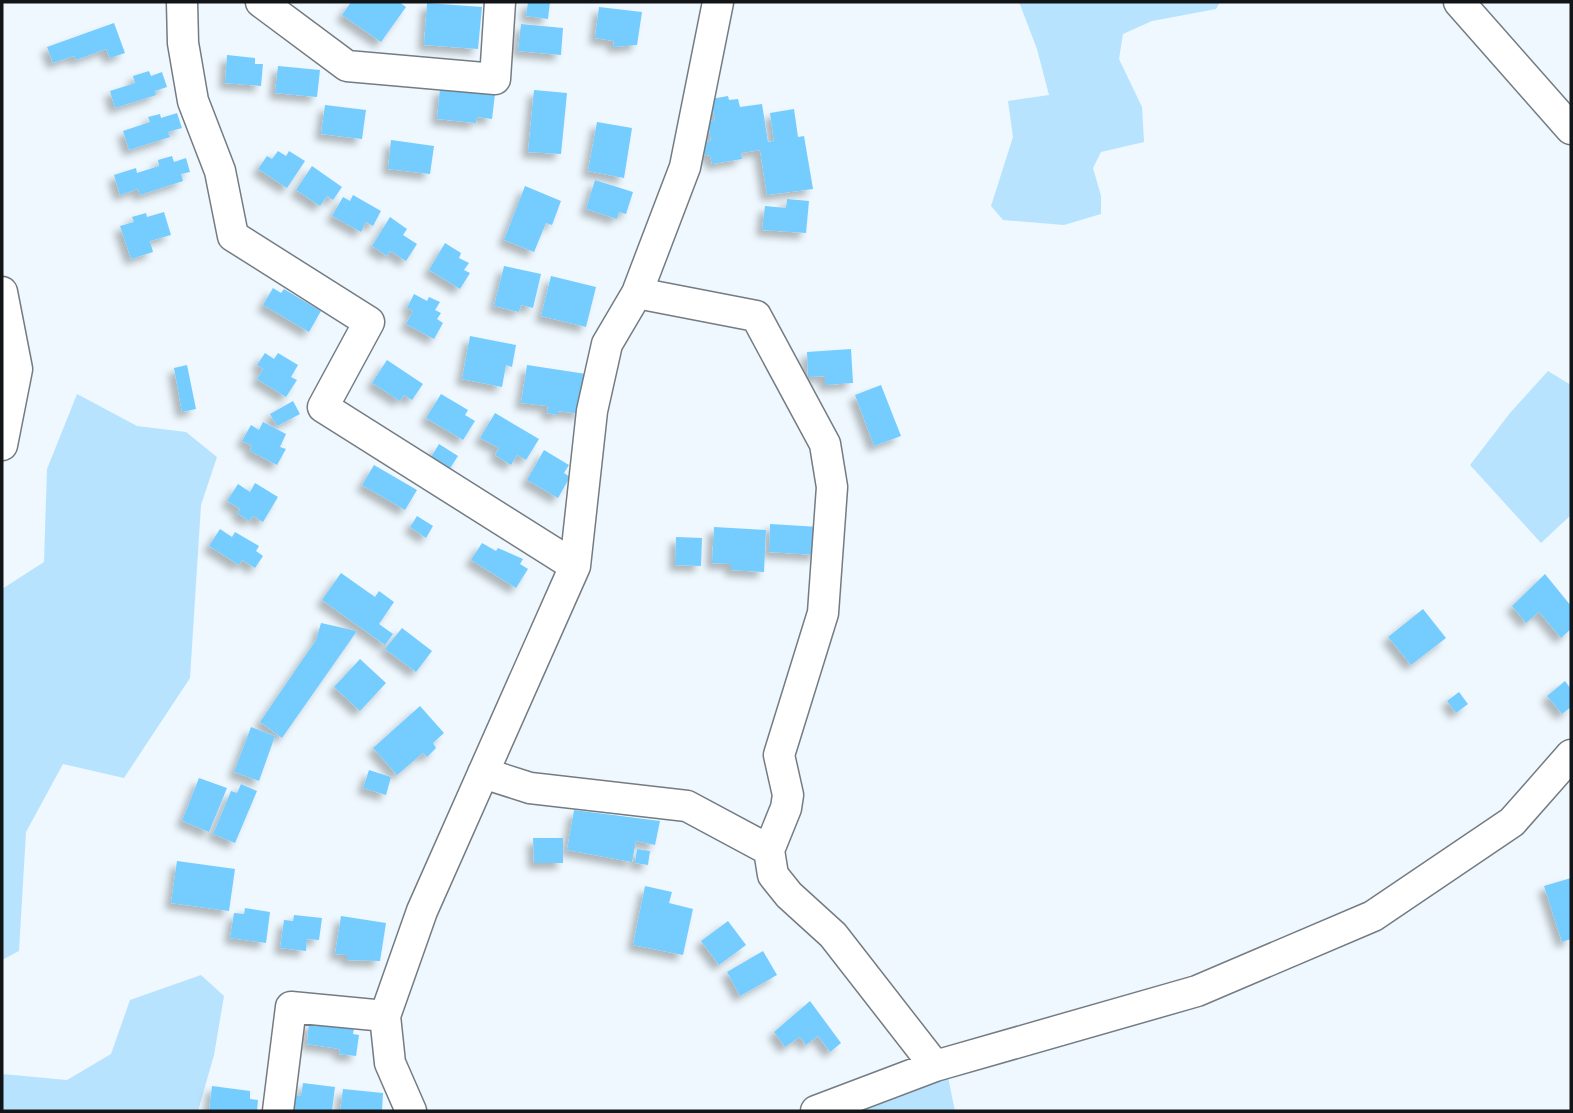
<svg xmlns="http://www.w3.org/2000/svg" width="1573" height="1113" font-family="'Times New Roman',serif">
<defs>
<filter id="shadow"><feDropShadow dx="-6" dy="6" stdDeviation="3.5" flood-color="#0004"/></filter>
</defs>
<rect width="100%" height="100%" fill="#eef8fe"/>
<path fill="#b8e3fe" d="M1019,2H1220L1216,9L1152,21L1123,34L1119,59L1142,107L1144,142L1101,152L1093,168L1101,196V214L1064,225L1003,220L991,206L1013,137L1008,101L1049,95L1037,49Z
M1548,371L1571,385V515L1541,543L1470,465L1510,413Z
M77,394L137,426L186,432L217,457L201,505L190,678L124,778L63,764L26,832L19,951L2,960V589L44,562L47,469Z
M201,975L224,996L214,1055L198,1111H2V1074L67,1080L111,1054L130,1000Z
M948,1077L955,1111H852Z"/>
<path fill="#75ccff" filter="url(#shadow)" d="M351,2H399L406,7L381,42L342,15Z
M528,2H550L548,19L526,16Z
M427,3L482,7L478,49L424,45Z
M599,7L642,12L637,45L613,47L614,41L595,38Z
M114,23L125,53L110,58L106,49L76,60L74,56L53,63L47,47Z
M521,24L563,28L561,55L518,51Z
M227,55L255,58V64H263L261,86L225,83Z
M278,66L320,70L317,97L275,93Z
M149,71L151,76L162,72L167,87L155,91L156,95L115,108L110,91L135,83L133,76Z
M440,88L495,94L492,119L477,117L476,123L437,119Z
M534,90L567,93L561,154L528,152Z
M728,96L729,100L738,99L740,107L762,104L768,142L774,141L770,113L794,109L798,137L804,136L813,189L767,195L760,150L741,153L742,159L712,164L710,155L705,156L703,142L711,141L708,121L715,120L711,99Z
M325,105L366,110L362,139L321,134Z
M177,113L182,128L168,132L170,137L129,150L123,131L150,122L148,117L160,114L161,118Z
M597,122L632,128L624,178L588,171Z
M391,140L434,146L430,174L388,169Z
M278,151L286,156L289,151L305,161L287,188L258,169L267,156L272,159Z
M172,156L174,162L186,158L190,172L181,174L183,181L140,195L138,189L120,195L114,175L136,168L137,173L159,166L158,160Z
M312,166L342,187L333,200L327,196L320,206L296,190Z
M595,180L633,192L626,214L619,212L617,219L586,209Z
M525,186L561,201L552,225L546,223L534,252L504,240Z
M353,195L381,211L373,226L366,222L361,232L332,216L343,197L350,201Z
M787,199L809,201L806,233L762,230L765,206L786,208Z
M164,212L171,235L150,241L153,252L131,259L120,226L134,222L132,217L146,213L147,217Z
M390,217L407,229L403,235L417,244L406,261L390,251L387,256L372,246Z
M445,243L461,253L459,258L469,263L464,270L470,273L460,289L429,270Z
M504,266L541,274L533,308L521,305L519,312L494,306Z
M551,276L596,287L586,327L541,316Z
M273,288L281,293L284,289L321,311L309,332L263,305Z
M414,294L427,301L429,297L440,302L435,310L441,313L437,319L443,323L434,339L406,324L413,311L407,308Z
M470,336L516,345L512,367L506,365L502,387L462,379Z
M851,349L853,383L825,385V376L808,377L807,352Z
M265,353L274,359L278,353L298,365L291,377L297,380L286,397L257,379L263,369L257,365Z
M387,360L423,384L412,400L404,395L400,401L372,383Z
M187,365L196,409L182,412L174,368Z
M527,365L586,374L581,414L558,411V415L547,413L548,406L521,403Z
M881,385L901,436L874,446L855,395Z
M441,394L468,410L465,415L475,421L463,440L426,418Z
M293,401L300,414L277,426L270,414Z
M495,413L539,439L526,460L517,455L511,465L495,455L499,448L480,438Z
M263,422L286,434L280,447L286,449L277,465L250,451L252,446L242,441L251,425L259,430Z
M439,444L458,456L447,473L428,462Z
M544,450L569,465L564,473L570,477L558,498L527,480Z
M374,465L417,490L405,510L362,485Z
M255,483L278,497L263,522L253,516L249,521L237,513L240,509L227,501L238,484L250,492Z
M417,516L433,526L426,538L410,527Z
M770,524L819,527L817,555L769,552Z
M714,527L766,530L764,572L731,570V564L712,563Z
M220,529L232,537L235,532L259,546L256,551L263,556L255,568L242,560L239,565L209,546Z
M676,537L702,538L701,566L675,565Z
M482,543L496,551L498,548L523,559L520,564L528,569L516,588L471,560Z
M341,573L375,597L379,591L394,602L379,624L393,634L385,645L322,600Z
M1545,574L1571,606V629L1561,638L1539,612L1526,623L1512,606Z
M1423,609L1446,638L1411,665L1388,637Z
M321,623L357,631L282,738L260,722L316,640Z
M402,628L432,651L416,672L385,649Z
M360,659L386,683L360,711L334,687Z
M1565,681L1571,689V707L1562,714L1547,696Z
M1459,692L1468,704L1456,713L1447,701Z
M420,706L444,733L433,743L436,748L427,757L423,753L397,775L373,748Z
M251,727L275,736L259,781L234,772Z
M369,770L391,777L386,795L363,788Z
M199,778L227,788L209,832L182,821Z
M241,784L257,791L235,843L213,834L231,791L237,793Z
M574,810L660,821L655,845L636,841L632,862L567,850Z
M533,838H563V863H534Z
M637,849L650,851L648,865L635,863Z
M177,861L235,869L229,911L171,903Z
M1571,878V939L1562,942L1544,886Z
M645,886L672,892L669,903L693,909L683,955L633,945Z
M245,908L270,912L266,943L230,938L234,913L244,914Z
M294,915L322,918L319,940L307,939L306,951L280,948L284,920L293,921Z
M341,916L386,923L380,961L347,960V955L335,954Z
M728,921L746,945L719,965L701,941Z
M763,951L777,975L740,996L727,972Z
M810,1001L841,1043L830,1052L818,1036L806,1045L800,1037L785,1047L774,1032Z
M309,1022L354,1028L353,1034L359,1035L356,1056L339,1054L340,1049L307,1044Z
M303,1083L335,1087L332,1111H293L295,1095L301,1096Z
M212,1086L250,1091V1099L258,1100L257,1111H209Z
M343,1089L383,1093L382,1111H340Z"/>
<g fill="none" stroke-linecap="round" stroke-linejoin="round">
<g stroke="#747c82" stroke-width="33">
<path id="street" d="M182,2L183,43L193,101L220,171L233,236L369,322L323,407L575,566
M261,2L347,66L495,79L500,2
M1459,2L1571,129
M2,292L17,369L2,445
M637,293L756,316L825,444L832,487L823,613L779,755L788,795L786,808L769,850L773,875L789,895L833,935L935,1066
M483,773L530,788L687,806L769,850
M278,1111L291,1007L385,1016
M411,1111L390,1063L385,1016L422,911L575,566L592,411L607,344L637,293L685,167L718,2
M816,1111L935,1066L1197,991L1373,916L1512,822L1571,755"/>
</g>
<use href="#street" stroke="#fff" stroke-width="30"/>
</g>
<rect width="1573" height="1113" fill="none" stroke="#121518" stroke-width="7"/>
</svg>
